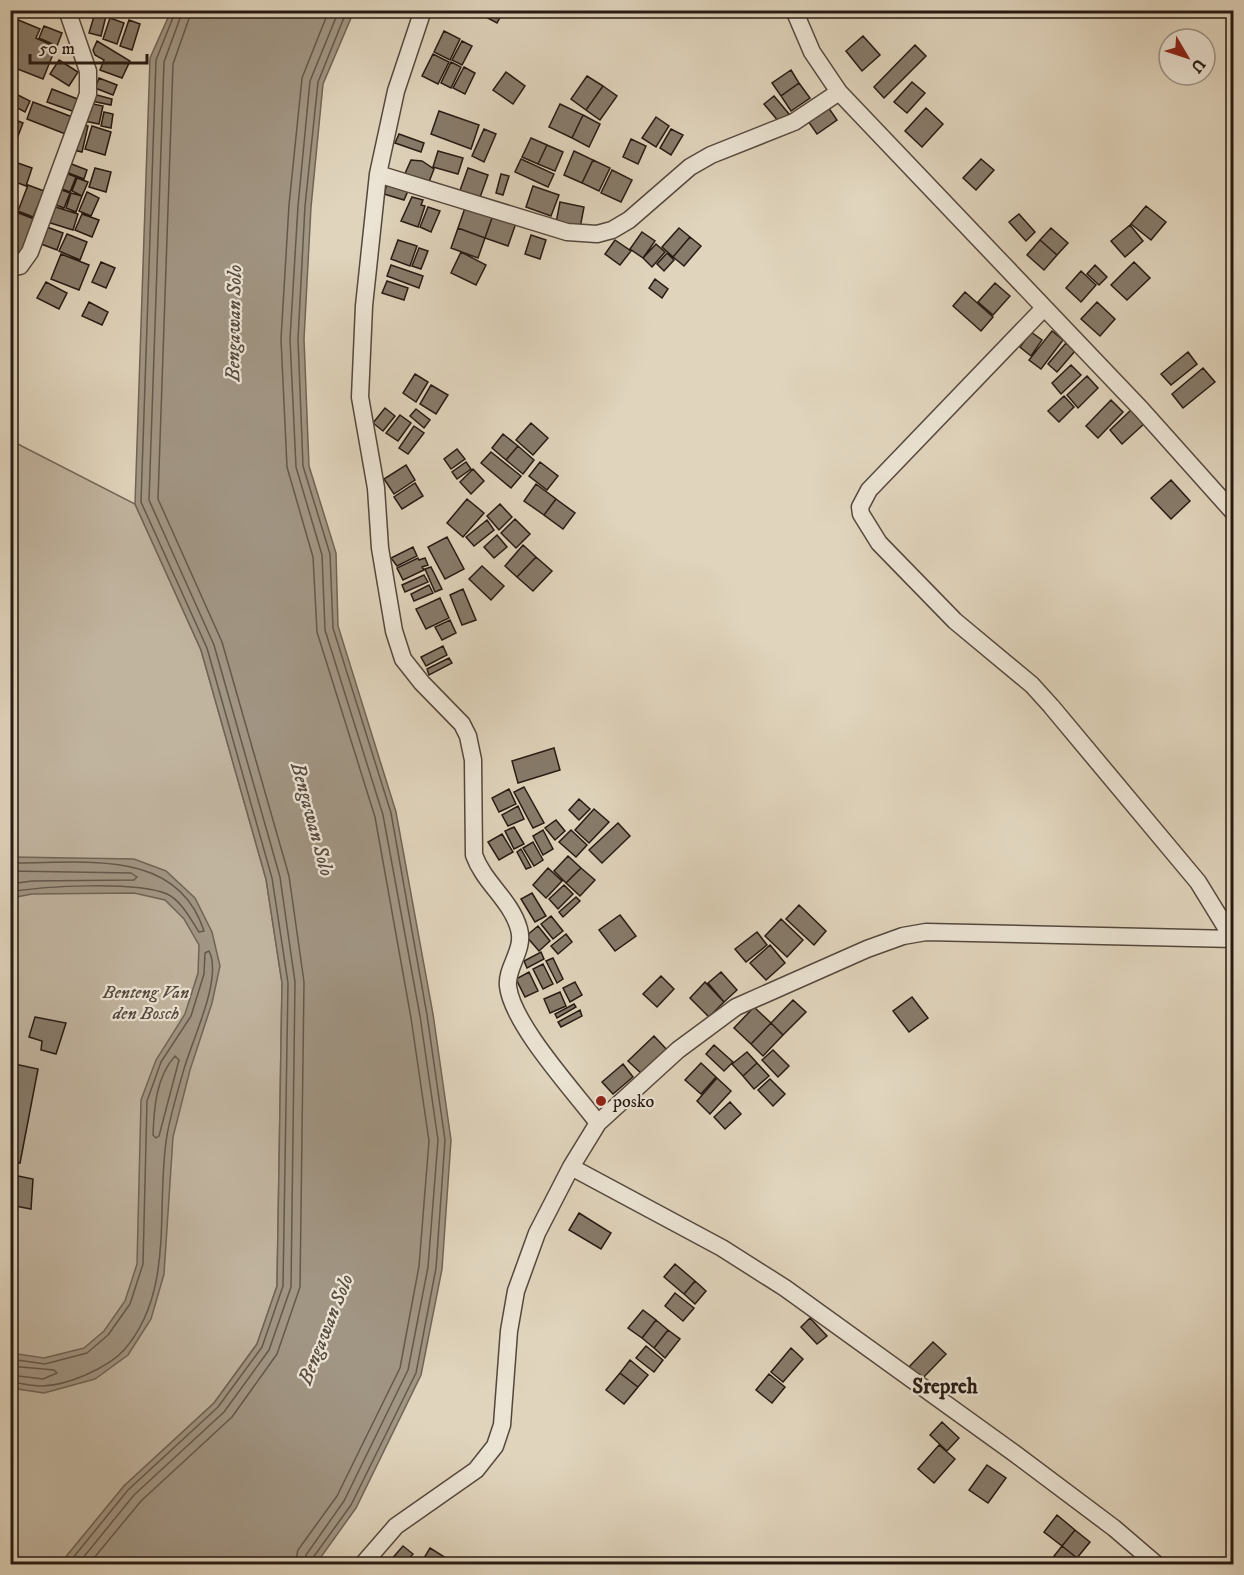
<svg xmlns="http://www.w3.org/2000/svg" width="1244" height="1575" font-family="'IM FELL DW Pica',serif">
<rect width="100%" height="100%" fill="#e0d4bc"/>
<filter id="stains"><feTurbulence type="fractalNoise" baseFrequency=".00333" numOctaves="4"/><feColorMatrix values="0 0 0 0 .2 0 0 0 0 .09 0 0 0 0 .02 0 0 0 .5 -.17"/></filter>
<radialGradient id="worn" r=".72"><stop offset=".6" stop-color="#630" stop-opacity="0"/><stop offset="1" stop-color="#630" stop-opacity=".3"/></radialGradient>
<path fill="#c1b49f" stroke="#746759" stroke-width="1.5" d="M10,440L135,504L201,650L266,879L282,983L277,1286L257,1344L214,1403L124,1486L60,1564H10Z"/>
<path fill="#a19583" stroke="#706456" stroke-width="1.5" d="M171,11H354L323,84L311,207L304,339L309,466L336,553L338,626L396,812L433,1014L451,1140L442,1269L421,1375L356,1508L316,1564H60L124,1486L214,1403L257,1344L277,1286L282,983L266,879L201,650L135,504L150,58Z
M11,857L134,859L166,871L195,898L212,932L220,966L212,1003L190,1070L173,1137L164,1274L151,1319L128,1355L95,1379L44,1393L11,1388V1353L44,1358L84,1348L104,1331L125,1301L137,1264L141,1100L156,1060L185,1014L198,973L199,945L184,919L165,900L134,893L32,894L11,898Z"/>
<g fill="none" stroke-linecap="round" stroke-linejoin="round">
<path stroke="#64584b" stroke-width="1.5" d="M10,863C81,864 177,846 204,931L199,932C191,920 181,900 167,894C136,881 44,886 10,892
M10,871L131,873L137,877L134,880L32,881L10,884
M175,1056L179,1060L159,1136L156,1138L153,1135C154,1108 156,1077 175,1056Z
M10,1359L45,1364L87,1353L108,1335L130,1304L143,1264L147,1101L161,1062L191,1016L204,974L205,953L209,951C223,978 192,1040 184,1069C178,1090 171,1113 167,1135C155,1206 176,1290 124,1350C108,1368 66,1386 42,1386C32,1386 21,1383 10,1382
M10,1366L54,1370L57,1373L43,1379L10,1375
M68,1564L128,1490L218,1407L262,1347L283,1286L288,983L272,878L207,648L141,502L156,60L176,10
M78,1564L134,1495L224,1412L269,1350L291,1287L295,982L280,877L214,645L149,500L164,62L183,10
M89,1564L141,1501L232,1417L277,1354L300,1287L304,982L289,876L222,642L158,499L173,64L192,10
M295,1564L298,1550L337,1496L400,1368L419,1266L429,1141L411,1018L375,817L317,632L313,557L287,467L281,339L289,205L302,78L329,10
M304,1564L306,1555L344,1501L408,1370L428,1267L438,1140L420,1016L383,815L325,630L322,555L296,467L290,339L298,206L310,81L339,10
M311,1564L312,1559L351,1505L416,1373L436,1268L445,1140L427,1015L391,813L333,628L330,554L303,466L298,339L305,206L318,82L347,10"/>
</g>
<path fill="#877b6b" stroke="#271a13" stroke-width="1.5" d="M482,10H500L503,12L497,23L480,14Z
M95,13L106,16L101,36L89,33Z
M110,18L124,23L117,44L103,39Z
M16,19L40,29L36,38L56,47L43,79L10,66V33Z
M129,20L140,24L132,50L120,46Z
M44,26L62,33L57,46L39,38Z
M444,31L460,39L450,60L434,52Z
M863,36L880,55L862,71L846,51Z
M97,41L130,61L122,78L100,70L104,60L95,55L93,50Z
M462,41L472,46L462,65L452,60Z
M915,45L926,56L884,98L874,87Z
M433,54L449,62L438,84L422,76Z
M59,60L78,72L69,86L50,74Z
M451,62L461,67L451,88L441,83Z
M464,67L475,73L465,94L453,88Z
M791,70L799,83L781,96L772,83Z
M506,72L525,86L513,104L493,90Z
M587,76L603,86L586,110L571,99Z
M99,78L117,85L113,95L95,88Z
M912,82L925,93L907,113L894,102Z
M799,83L810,98L791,111L781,96Z
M603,86L617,96L600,120L586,110Z
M52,89L80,100L75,112L47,102Z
M10,91L30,101L25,112L10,104Z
M93,94L112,99L111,105L91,101Z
M774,96L789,114L779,122L764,104Z
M33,102L75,118L68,135L27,119Z
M88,103L103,106L99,124L84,121Z
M560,104L583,115L572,138L549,127Z
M828,107L837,120L817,134L808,121Z
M926,108L943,124L922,147L905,131Z
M439,111L479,125L471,149L431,134Z
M104,112L113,114L111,128L101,126Z
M583,115L600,124L589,147L572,138Z
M656,117L669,126L656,147L642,138Z
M13,119L23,123L15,144L10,143Z
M80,124L88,126L82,152L73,150Z
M92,126L111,132L105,155L85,149Z
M484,129L496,134L484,162L472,156Z
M671,129L683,135L671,155L660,148Z
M399,134L424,143L421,152L395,143Z
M531,138L547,145L538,164L522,157Z
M631,139L646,146L638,164L623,157Z
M547,145L563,152L555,171L538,164Z
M438,151L463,158L458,174L433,167Z
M574,151L593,160L582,183L564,175Z
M10,154L17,156L15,162L32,168L26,186L10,180Z
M521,159L554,174L548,187L515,172Z
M981,159L994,170L976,190L963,178Z
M411,160L422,161L434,169L427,187L403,178Z
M593,160L610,168L599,191L582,183Z
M69,163L87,170L84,179L66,172Z
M95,168L111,172L106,192L89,187Z
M468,168L488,175L478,203L458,196Z
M612,170L632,180L621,202L601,193Z
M63,172L76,177L70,192L57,187Z
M501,174L509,176L503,195L496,193Z
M77,178L88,182L82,196L72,191Z
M387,184L408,191L404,200L384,194Z
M28,185L44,191L33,217L18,211Z
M533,186L559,195L551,216L526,207Z
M56,188L70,193L64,208L51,203Z
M87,192L99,198L91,216L79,211Z
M71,193L82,196L76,212L66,208Z
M412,197L423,200L421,205L425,206L418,227L401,221Z
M560,202L584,207L580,228L556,223Z
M49,205L78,214L73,230L44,221Z
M466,205L493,215L485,238L458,228Z
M1146,206L1166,222L1151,240L1131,224Z
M428,207L440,211L431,232L420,227Z
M16,212L34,219L19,261L10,258V226Z
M82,214L99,220L92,237L75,230Z
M1019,214L1035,232L1026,241L1009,222Z
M493,215L516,223L508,246L485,238Z
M1130,225L1143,241L1125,257L1111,241Z
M47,227L63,233L57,250L41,244Z
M458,228L485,238L478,258L451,248Z
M679,228L690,237L673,257L662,247Z
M1051,228L1068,243L1057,255L1040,240Z
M642,232L655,241L643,258L630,249Z
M67,234L87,242L80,260L59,251Z
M531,235L546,240L540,259L525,254Z
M690,237L701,246L684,266L673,257Z
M398,240L417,246L410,266L391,259Z
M615,240L631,251L620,265L605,254Z
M1040,240L1057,255L1044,270L1027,255Z
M656,244L665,252L652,267L643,258Z
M419,248L428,251L421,269L412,266Z
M461,252L486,265L476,285L451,273Z
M667,253L674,260L664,271L657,264Z
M61,254L89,265L79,290L51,279Z
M101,262L115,268L106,288L92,282Z
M1134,262L1150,278L1127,300L1111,285Z
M391,265L423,276L419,288L387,276Z
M1095,265L1107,277L1099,285L1087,274Z
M1081,271L1096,285L1081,302L1066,288Z
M655,279L668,289L662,298L649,288Z
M387,281L408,288L404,300L382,293Z
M46,282L67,293L59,309L37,298Z
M995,283L1010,296L993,315L978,302Z
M965,292L993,317L981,331L953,306Z
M89,302L108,312L102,325L82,316Z
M1097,302L1115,319L1100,336L1081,319Z
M1052,331L1063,340L1041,369L1029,360Z
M1031,332L1042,340L1031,356L1020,347Z
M1066,343L1075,351L1057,372L1048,364Z
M1188,352L1197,364L1171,385L1161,374Z
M1071,365L1081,375L1061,394L1052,383Z
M1203,368L1215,382L1183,408L1172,394Z
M415,374L428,382L416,402L403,393Z
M1087,376L1098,388L1078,408L1067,395Z
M431,385L448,395L436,414L420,404Z
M1064,396L1074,407L1059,422L1048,411Z
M1111,400L1123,412L1098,438L1086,426Z
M385,408L395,416L383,431L373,423Z
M416,409L430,420L424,428L410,416Z
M1132,409L1145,423L1122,444L1110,430Z
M400,415L411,423L398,441L386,433Z
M531,423L548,438L533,455L516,440Z
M414,426L424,433L408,454L399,448Z
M503,434L518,446L506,460L492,448Z
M518,446L534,460L523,474L506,460Z
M457,449L465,459L451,469L444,459Z
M491,452L521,476L511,488L481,463Z
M466,462L471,469L457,479L452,472Z
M540,462L558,476L547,490L529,476Z
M406,465L415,480L394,494L384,479Z
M473,469L484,481L471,494L460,482Z
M1171,480L1190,501L1171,519L1151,498Z
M415,483L423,496L402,509L394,497Z
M536,484L556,499L544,515L524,501Z
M467,499L484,513L463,537L447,523Z
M556,499L575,513L563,529L544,515Z
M500,504L512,517L499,530L487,516Z
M515,519L530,534L516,548L501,533Z
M487,520L494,530L474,546L466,537Z
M497,535L507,547L494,558L484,547Z
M447,537L464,569L445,579L428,547Z
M523,545L536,557L517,577L505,566Z
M413,547L417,556L397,566L391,558Z
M536,557L552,571L533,591L517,577Z
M418,558L419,560L425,558L428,565L422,567L424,570L403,580L397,568Z
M482,566L504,586L491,600L469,579Z
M431,567L442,589L435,592L425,569Z
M424,575L428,582L405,592L402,585Z
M429,585L433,593L414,601L411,594Z
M463,589L476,620L462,625L450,595Z
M440,598L449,618L426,629L416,609Z
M450,620L456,633L442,640L435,627Z
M443,646L447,655L426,666L421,657Z
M449,658L452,663L429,675L427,669Z
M554,748L560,770L518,783L512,761Z
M524,787L544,823L533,828L514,792Z
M509,789L516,804L499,812L492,798Z
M579,799L590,809L579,820L569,810Z
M518,806L524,819L508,826L502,815Z
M594,809L609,822L589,843L575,830Z
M556,820L565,831L555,840L545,828Z
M618,823L630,836L602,863L589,850Z
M514,827L524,844L514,849L505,831Z
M543,830L553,849L543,855L533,836Z
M571,830L587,845L576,857L559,842Z
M502,834L513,852L499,860L488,842Z
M533,842L543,860L534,866L523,848Z
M521,849L531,867L526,869L517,852Z
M568,856L581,868L566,883L554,871Z
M548,868L562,881L546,898L533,885Z
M581,868L595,880L580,896L566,883Z
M564,885L573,894L558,909L549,899Z
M532,893L546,916L535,922L521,899Z
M576,897L580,901L563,917L559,912Z
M799,905L826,931L814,945L786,919Z
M620,915L636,936L615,951L599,930Z
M551,916L563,931L553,939L541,924Z
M781,919L803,940L787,957L765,936Z
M538,926L550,941L539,951L526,936Z
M757,932L767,945L746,962L735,949Z
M566,934L572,942L558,954L551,946Z
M770,945L785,963L766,980L750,963Z
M541,952L544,959L527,968L524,961Z
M553,958L563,979L557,983L546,961Z
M543,964L553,984L543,989L533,969Z
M529,972L538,991L525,997L516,979Z
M721,972L737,990L724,1002L708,983Z
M661,976L674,989L657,1007L643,994Z
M575,982L582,995L570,1002L563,988Z
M705,982L724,1002L709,1017L690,998Z
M560,992L566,1006L550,1013L544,999Z
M912,997L928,1018L909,1032L893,1011Z
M793,1000L806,1012L783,1035L771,1023Z
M574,1004L576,1007L557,1018L555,1014Z
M754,1007L771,1023L751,1044L734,1028Z
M580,1010L582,1016L561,1027L558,1022Z
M35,1017L66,1023L56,1054L41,1050L42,1041L29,1037Z
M771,1023L783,1035L763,1056L751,1044Z
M654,1036L668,1051L643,1075L628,1061Z
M714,1045L733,1062L724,1071L706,1054Z
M773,1050L789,1066L778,1077L762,1060Z
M747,1052L757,1063L743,1076L732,1064Z
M10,1063L38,1069L20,1163L10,1161Z
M701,1063L716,1077L701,1094L685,1080Z
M757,1063L769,1076L754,1089L743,1076Z
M623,1064L633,1077L613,1094L602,1082Z
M717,1078L731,1091L710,1114L697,1101Z
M770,1079L785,1094L773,1106L758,1090Z
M730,1102L741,1114L725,1129L714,1117Z
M18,1176L33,1179L31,1209L10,1205V1185H15Z
M579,1213L611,1233L601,1249L569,1230Z
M675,1264L695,1281L684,1294L664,1277Z
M695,1281L706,1291L695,1304L684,1294Z
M675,1293L694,1308L683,1321L665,1306Z
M643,1310L656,1320L642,1338L628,1328Z
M810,1318L827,1336L817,1344L801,1327Z
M656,1320L668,1330L654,1348L642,1338Z
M668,1330L680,1339L665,1358L654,1348Z
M933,1342L946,1354L921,1380L908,1368Z
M646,1346L663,1360L654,1372L636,1358Z
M791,1348L803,1359L783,1382L771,1372Z
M630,1360L648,1375L638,1387L620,1373Z
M620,1373L638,1387L624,1404L606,1390Z
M769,1374L785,1387L772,1403L756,1390Z
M942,1422L959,1438L947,1451L930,1435Z
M939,1445L955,1459L934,1483L918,1469Z
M987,1465L1006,1478L988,1503L969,1490Z
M1057,1515L1075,1530L1062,1546L1044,1532Z
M1075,1530L1090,1542L1077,1558L1062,1546Z
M403,1546L413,1554L404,1564H394L390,1561Z
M1062,1546L1077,1558L1072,1564H1065L1054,1556Z
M430,1548L446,1558L442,1564H435L424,1558Z"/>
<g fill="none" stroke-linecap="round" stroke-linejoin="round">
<g stroke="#55483d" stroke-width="19">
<path id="minor" d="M423,10L396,91L378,174L364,306L360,397L376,488L380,548L394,631L403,659L422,683L462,724L468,736L473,760L474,855C484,883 511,900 519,929C525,950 506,967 508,986C512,1024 574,1091 598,1123
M794,10L812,52L839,92L1141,409L1234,513
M378,174L567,232L597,234L612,230L629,220L690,167L711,155L794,122L839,92
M10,268L20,266L30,252L88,94V71L67,10
M1044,308L869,490L860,507L861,514L879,543L955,621L1032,685L1051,706L1198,882L1233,939
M571,1167L722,1248L785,1288L1014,1453L1114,1528L1156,1564
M363,1564L396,1526L476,1470L495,1446L502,1425L509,1331L516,1291L537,1233L571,1167L598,1123L678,1050L736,1007L867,949L903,936L926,932L1234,939"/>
</g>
<use href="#minor" stroke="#ebe3d3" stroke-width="16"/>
</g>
<circle fill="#8f2418" stroke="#ebe3d3" stroke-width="2" cx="601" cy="1101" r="6"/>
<g text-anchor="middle" stroke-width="4.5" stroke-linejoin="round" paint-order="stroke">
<g font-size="18" font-style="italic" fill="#55483d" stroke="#ebe3d3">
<text x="146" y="998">Benteng Van<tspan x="146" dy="21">den Bosch</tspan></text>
</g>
<g font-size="18" fill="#271a13" stroke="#ebe3d3" text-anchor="start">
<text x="613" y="1107">posko</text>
</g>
<g font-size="20" font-style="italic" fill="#584b40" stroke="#ebe3d3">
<text transform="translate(233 323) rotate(-89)" y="7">Bengawan Solo</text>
<text transform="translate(313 819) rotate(75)" y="7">Bengawan Solo</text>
<text transform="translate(325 1329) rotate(-68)" y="7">Bengawan Solo</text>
</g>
<g font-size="21" font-weight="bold" fill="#271a13" stroke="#ebe3d3">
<text x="945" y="1393">Srepreh</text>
</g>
</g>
<rect width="1244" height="1575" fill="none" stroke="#e0d4bc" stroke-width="36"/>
<rect x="12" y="12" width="1220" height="1551" fill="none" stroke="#271a13" stroke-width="3"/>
<rect x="18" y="18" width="1208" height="1539" fill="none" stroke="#271a13" stroke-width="1.5"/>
<g transform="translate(1187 57) rotate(129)"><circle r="28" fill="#ebe3d3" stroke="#9d9386" stroke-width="1.5"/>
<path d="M0-4.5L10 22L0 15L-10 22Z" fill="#8f2418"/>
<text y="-9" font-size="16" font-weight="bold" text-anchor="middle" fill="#271a13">U</text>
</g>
<path d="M30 54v9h117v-9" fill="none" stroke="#271a13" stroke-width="3"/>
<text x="39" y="54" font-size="18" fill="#271a13" stroke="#ebe3d3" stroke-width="4.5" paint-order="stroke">50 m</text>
<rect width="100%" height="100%" filter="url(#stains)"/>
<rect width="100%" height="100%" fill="url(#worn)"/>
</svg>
